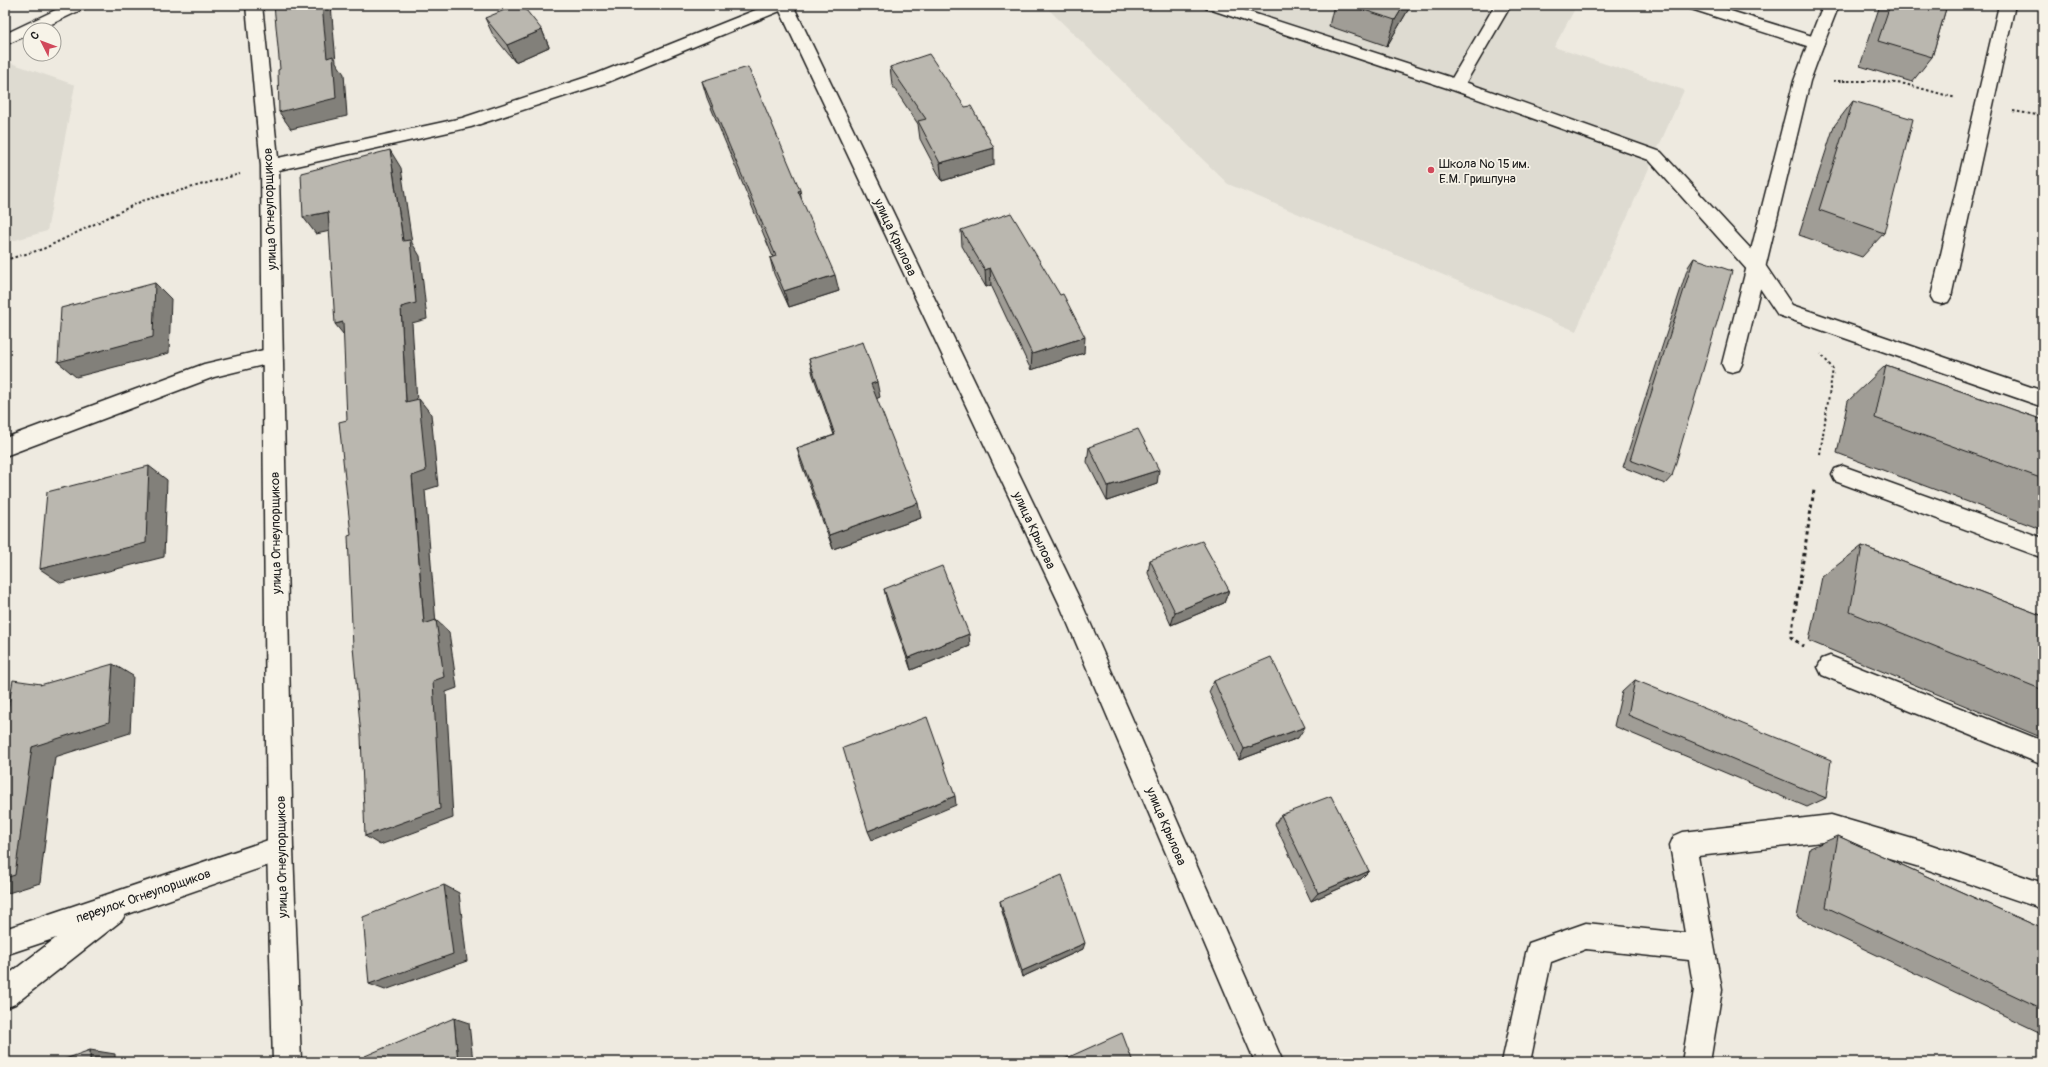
<svg xmlns="http://www.w3.org/2000/svg" width="2048" height="1067" font-family="Pangolin,sans-serif">
<rect width="100%" height="100%" fill="#eeeae0"/>
<filter id="ink" filterUnits="userSpaceOnUse"><feTurbulence type="fractalNoise" baseFrequency=".025" numOctaves="2"/><feDisplacementMap in="SourceGraphic" scale="8" xChannelSelector="R" yChannelSelector="G"/><feConvolveMatrix kernelMatrix="1 2 1 2 8 2 1 2 1" color-interpolation-filters="sRGB"/></filter>
<g filter="url(#ink)">
<path fill="#dedbd1" d="M1044,5H1577L1554,47L1684,90L1576,331L1228,184Z
M5,61L75,85L47,231L5,243Z"/>
<g fill="none" stroke-linecap="round" stroke-linejoin="round">
<g stroke="#1c1c1c" stroke-width="3">
<path id="service" d="M66,5H87L85,8L39,30H30V34L5,45V34Z
M1495,5H1511L1462,89L1456,90L1450,89L1448,85Z
M1686,5H1711L1822,39L1824,43L1810,81L1742,364L1739,370L1732,372L1725,370L1722,364L1794,81L1807,46L1688,8Z
M1999,5H2015L1951,297L1948,302L1941,304L1934,302L1931,297Z
M272,348L279,351L282,356L279,361L214,377L5,456V438L204,364Z
M1843,466L2043,538V558L1835,481L1832,475L1835,469Z
M1830,656L2043,741V765L1822,675L1818,667L1822,659Z
M1831,815L1923,842L2043,883V909L1923,868L1831,841L1698,856L1722,990L1710,1062H1682L1694,990L1689,960L1586,949L1551,962L1530,1062H1502L1526,953L1529,943L1586,923L1685,933L1670,845L1674,836L1683,832Z
M280,836L289,840L293,849L289,858L125,915L122,920L15,1004L5,1008V977L56,938L5,955V929Z"/>
</g>
<g stroke="#1c1c1c" stroke-width="3">
<path id="pedestrian" d="M1204,5H1228L1462,81L1661,152L1763,262L1792,305L2043,391V407L1778,315L1749,272L1649,160L1450,89L1206,8Z"/>
</g>
<g stroke="#1c1c1c" stroke-width="3">
<path id="minor" d="M246,5H262L278,158L462,118L596,74L768,5H793L1081,602L1283,1062H1255L1059,603L780,11L608,82L471,127L279,170L293,849L301,1062H273L267,849L261,166Z
M1823,5H1839L1824,43L1822,47L1816,48L1810,47L1808,43Z"/>
</g>
<path stroke="#1c1c1c" stroke-width="2" stroke-dasharray="2.5 2.5" stroke-linecap="butt" d="M1833,81H1875L1905,84L1956,98
M2013,111L2043,116
M5,260L43,249L142,201L240,174
M1820,454L1833,369L1821,354"/>
<path stroke="#1c1c1c" stroke-width="3" stroke-dasharray="3.5 3.5" stroke-linecap="butt" d="M1804,647L1791,637L1814,490"/>
<use href="#service" fill="#f7f3e8" fill-rule="evenodd"/>
<use href="#pedestrian" fill="#f7f3e8" fill-rule="evenodd"/>
<use href="#minor" fill="#f7f3e8" fill-rule="evenodd"/>
</g>
<path fill="#a09d96" stroke="#1c1c1c" d="M1334,5H1411L1387,46L1329,26Z
M1880,5H1947L1932,57L1912,82L1860,66Z
M485,18L542,30L549,47L515,62L493,35Z
M890,67L994,165L942,181L920,139L918,124L892,85Z
M702,81L839,291L789,307L774,274L770,258L773,257L707,98Z
M1853,101L1884,233L1862,257L1799,235L1834,126Z
M961,230L1060,295L1084,353L1031,370L991,285L986,287L962,246Z
M1694,258L1672,476L1665,484L1623,467L1688,267Z
M809,359L880,397L876,398L921,518L833,549L801,463L797,448L834,435L813,375Z
M1886,365L2043,420V530L1837,453L1848,401Z
M1089,447L1157,484L1107,501L1087,462Z
M1862,546L2043,616V738L1809,641L1822,577Z
M1150,560L1229,590L1224,603L1171,625L1148,573Z
M884,589L970,646L911,670L887,602Z
M1635,680L1826,798L1807,807L1614,726L1622,692Z
M1214,681L1298,738L1239,760L1209,692Z
M1281,815L1361,879L1311,901L1275,824Z
M1838,836L2043,929V1034L1797,917L1810,848Z
M1000,901L1083,949L1022,977L1001,908Z"/>
<path fill="#82807a" stroke="#1c1c1c" d="M322,5H331L336,62L344,74L347,116L291,129L279,112Z
M1404,5H1411L1387,46L1395,20Z
M542,30L549,47L515,62L507,45Z
M994,148V165L942,181L940,163Z
M390,150L401,168L412,243L420,256L427,319L412,323L418,418L406,402L401,307L403,241Z
M800,190L803,207L798,191Z
M328,212L340,229L316,234L303,217Z
M990,268L991,285L986,287L985,270Z
M835,275L839,291L789,307L784,291Z
M155,283L171,299L169,353L76,377L58,362Z
M343,322L348,340L335,324Z
M1085,337L1084,353L1031,370L1032,354Z
M877,382L880,397L874,400L871,384Z
M419,399L431,414L438,486L425,490L437,636L424,624L412,476Z
M149,466L167,480L164,557L61,583L40,569Z
M1159,470L1157,484L1107,501L1108,486Z
M918,503L921,518L833,549L829,535Z
M1229,590L1224,603L1171,625L1175,612Z
M436,620L449,632L457,688L446,692L453,818L380,845L365,836Z
M969,634L970,646L911,670L908,658Z
M113,664L133,676L130,733L55,757L40,883L5,894V878L32,747Z
M1305,727L1298,738L1239,760L1244,749Z
M955,796L956,805L872,840L868,831Z
M1369,871L1361,879L1311,901L1318,893Z
M444,885L459,893L467,961L385,990L369,984Z
M1085,943L1083,949L1022,977V971Z
M454,1018L469,1023L473,1062H458Z
M90,1050L115,1054V1062H90Z"/>
<path fill="#bab7af" stroke="#1c1c1c" d="M274,5H322L327,58L333,56L336,98L279,112L278,70L280,69Z
M517,5H522L542,30L507,45L485,18Z
M1349,5H1404L1395,20Z
M1890,5H1947L1932,57L1878,41Z
M929,54L965,107L971,106L994,148L940,163L918,121L926,119L890,67Z
M748,67L800,190L798,191L835,275L784,291L770,258L776,256L702,81Z
M1853,101L1913,119L1884,233L1819,210Z
M390,150L403,241L410,240L416,303L401,307L406,402L419,399L426,471L412,476L424,624L436,620L444,677L433,681L440,809L365,836L361,736L353,647L348,536L351,535L339,422L347,420L343,322L335,324L328,212L303,217L301,173Z
M1011,213L1060,295L1063,294L1085,337L1032,354L990,268L985,270L961,230Z
M1694,258L1732,271L1672,476L1630,460Z
M155,283L153,337L58,362L61,308Z
M863,342L877,382L871,384L918,503L829,535L797,448L835,435L809,359Z
M1886,365L2043,420V479L1875,418Z
M1138,429L1159,470L1108,486L1089,447Z
M149,466L146,543L40,569L47,492Z
M1202,541L1229,590L1175,612L1150,560Z
M1862,546L2043,616V690L1850,612Z
M942,566L969,634L908,658L884,589Z
M1271,657L1305,727L1244,749L1214,681Z
M113,664L109,722L32,747L15,875L5,878V726L13,680L41,684L40,685Z
M1635,680L1831,760L1826,798L1628,715Z
M927,717L955,796L868,831L843,748Z
M1331,796L1369,871L1318,893L1281,815Z
M1838,836L2043,929V1009L1826,907Z
M1062,875L1085,943L1022,971L1000,901Z
M444,885L453,954L369,984L363,917Z
M454,1018L458,1062H365V1056Z
M1122,1033L1133,1062H1058Z
M90,1050V1062H57Z"/>
</g>
<circle fill="#d1495b" stroke="#f7f3e8" stroke-width="1.5" cx="1431" cy="170" r="4"/>
<g text-anchor="middle" stroke-width="3.5" stroke-linejoin="round" paint-order="stroke">
<g font-size="13" fill="#1c1c1c" stroke="#f7f3e8" text-anchor="start">
<text x="1439" y="168">Школа № 15 им.<tspan x="1439" dy="15">Е.М. Гришпуна</tspan></text>
</g>
<g font-size="13" fill="#1c1c1c" stroke="#f7f3e8">
<text transform="translate(269 209) rotate(-92)" y="5">улица Огнеупорщиков</text>
<text transform="translate(896 237) rotate(65)" y="5">улица Крылова</text>
<text transform="translate(1035 530) rotate(65)" y="5">улица Крылова</text>
<text transform="translate(275 533) rotate(-91)" y="5">улица Огнеупорщиков</text>
<text transform="translate(1167 826) rotate(67)" y="5">улица Крылова</text>
<text transform="translate(281 857) rotate(-91)" y="5">улица Огнеупорщиков</text>
<text transform="translate(143 895) rotate(-19)" y="5">переулок Огнеупорщиков</text>
</g>
</g>
<rect width="2048" height="1067" fill="none" stroke="#f7f3e8" stroke-width="20"/>
<rect x="10" y="10" width="2028" height="1047" fill="none" stroke="#1c1c1c" stroke-width="1.5" filter="url(#ink)"/>
<g transform="translate(42 42) rotate(312)"><circle r="19" fill="#f7f3e8" stroke="#9f9d96"/>
<path d="M0-3L7 15L0 10L-7 15Z" fill="#d1495b"/>
<text y="-6" font-size="11" font-weight="bold" text-anchor="middle" fill="#1c1c1c">С</text>
</g>
</svg>
